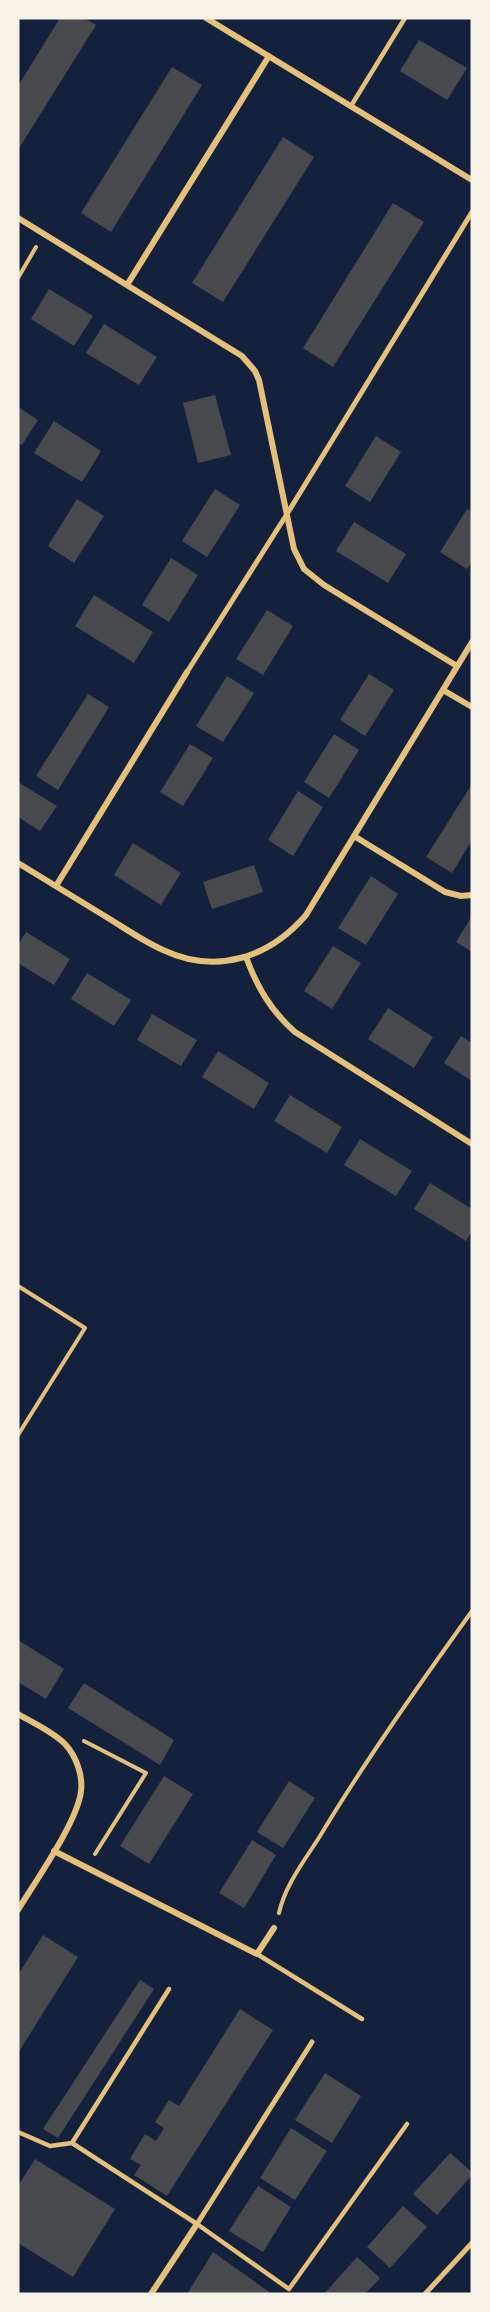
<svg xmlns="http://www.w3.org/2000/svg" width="490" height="2312" font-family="Roboto,sans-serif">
<rect width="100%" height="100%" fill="#14213d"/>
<path fill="#48494c" d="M60,18H84L96,25L18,150V86Z
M419,40L467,68L447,100L400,71Z
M172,67L202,85L111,232L81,213Z
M283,137L314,157L223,302L192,283Z
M393,203L424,222L333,367L303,348Z
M49,289L93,316L74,346L31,319Z
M104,324L157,357L139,385L86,353Z
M215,395L231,455L198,463L183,403Z
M18,407L38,420L22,445L18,443Z
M54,421L101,451L82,482L34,453Z
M376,436L401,452L370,502L345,486Z
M215,489L240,505L207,557L182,541Z
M77,499L104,516L74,563L48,546Z
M467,509L472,512V561L467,569L440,552Z
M354,522L406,554L388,583L336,551Z
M171,558L198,575L169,622L142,605Z
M94,595L153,632L134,663L75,626Z
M267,610L293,626L263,675L236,659Z
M369,674L394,690L365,736L340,720Z
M227,676L254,693L223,742L196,726Z
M88,694L109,707L58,790L36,776Z
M334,734L359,750L329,798L304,782Z
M190,744L213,758L183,806L160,792Z
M18,782L57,806L40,831L18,817Z
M472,784V840L452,873L426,857Z
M298,791L323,807L293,856L268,840Z
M133,843L181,873L161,905L114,875Z
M254,865L263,892L212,909L203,882Z
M371,876L398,894L366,945L338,928Z
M472,916V952L456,942Z
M26,932L70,959L54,985L18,963V945Z
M333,946L361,963L332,1009L304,991Z
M87,973L131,1000L114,1026L71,999Z
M388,1008L433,1037L414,1068L368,1039Z
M152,1014L197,1040L181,1066L137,1040Z
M461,1036L472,1043V1081L444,1063Z
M218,1051L269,1083L254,1109L202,1077Z
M290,1095L342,1127L327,1153L274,1121Z
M360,1139L412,1171L396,1196L344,1165Z
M430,1183L472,1209V1231L466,1241L414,1209Z
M18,1640L64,1669L46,1699L18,1682Z
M84,1683L174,1740L160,1765L68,1708Z
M164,1776L193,1794L149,1864L120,1846Z
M289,1781L315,1798L283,1848L257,1832Z
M252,1840L276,1855L244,1908L219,1893Z
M43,1935L78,1957L18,2053V1975Z
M140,1980L154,1989L58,2138L43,2129Z
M240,2009L273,2030L167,2196L134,2175L141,2165L130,2159L145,2134L156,2141L164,2128L155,2122L169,2100L179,2106Z
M325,2073L361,2096L332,2143L295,2120Z
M291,2128L327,2151L295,2200L260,2178Z
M450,2153L472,2172V2175L437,2215L413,2194Z
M35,2159L115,2209L73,2277L18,2243V2186Z
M258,2186L291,2207L263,2252L229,2231Z
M403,2206L427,2227L390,2268L367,2247Z
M213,2252L272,2294H187Z
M357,2257L380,2278L365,2294H324Z"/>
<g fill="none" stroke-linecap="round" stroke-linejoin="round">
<path stroke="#e5c07b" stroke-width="4" d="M18,278L36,247
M18,1286L85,1328L18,1435
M84,1741L146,1773L95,1854
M279,1913C285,1885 305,1860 320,1836C367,1758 419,1685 472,1611"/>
<path stroke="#e5c07b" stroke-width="4.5" d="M351,106L405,18
M257,1954L362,2019
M169,1989L72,2143L197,2224L289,2289L407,2124
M18,2132L50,2146L72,2143"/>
<path stroke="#e5c07b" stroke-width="5" d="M187,672L287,514L472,212
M197,2224L312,2042
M425,2294L472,2243"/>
<path stroke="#e5c07b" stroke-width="6" d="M206,18L472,180
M18,218L242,356L255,371L259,380L294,549L304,569L324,585L457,666
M127,285L269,56
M443,690L472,707
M354,836L445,892L461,896L472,895
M18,863C48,881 78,900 108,918C126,929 143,941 163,950C216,975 269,958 306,915L472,642
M56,886L187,672
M246,957C257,987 271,1011 295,1032L472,1144
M18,1714C33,1723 52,1731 65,1744C76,1756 83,1775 81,1791C78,1821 35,1882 18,1910
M54,1851L257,1954L274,1928
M151,2294L197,2224"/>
</g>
<rect width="490" height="2312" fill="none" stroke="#f6f1e7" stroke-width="39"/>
</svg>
